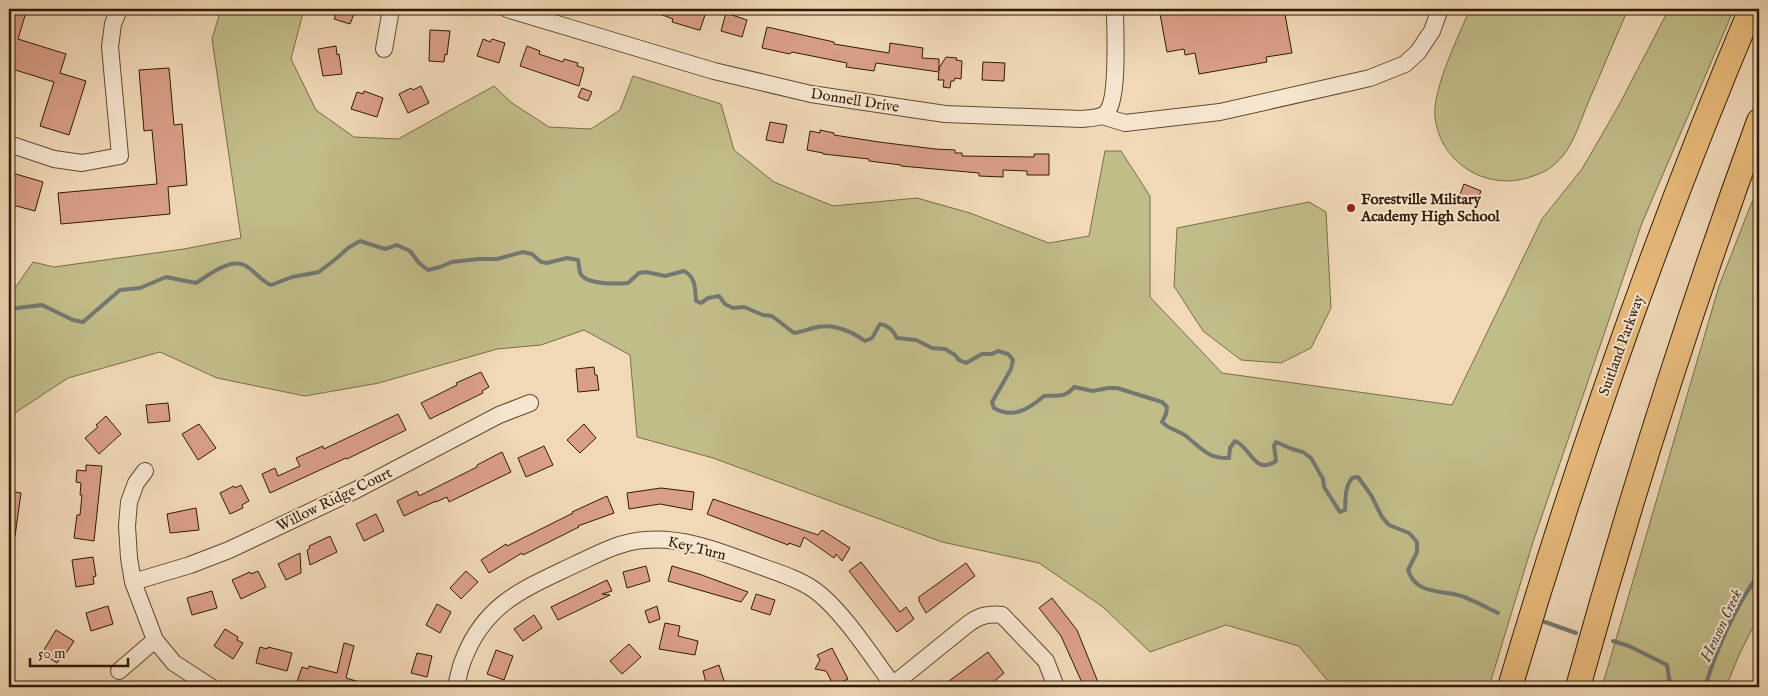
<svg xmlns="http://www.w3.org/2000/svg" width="1768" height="696" font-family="'IM FELL English',serif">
<rect width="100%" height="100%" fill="#f1d9b7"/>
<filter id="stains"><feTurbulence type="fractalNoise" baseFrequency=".004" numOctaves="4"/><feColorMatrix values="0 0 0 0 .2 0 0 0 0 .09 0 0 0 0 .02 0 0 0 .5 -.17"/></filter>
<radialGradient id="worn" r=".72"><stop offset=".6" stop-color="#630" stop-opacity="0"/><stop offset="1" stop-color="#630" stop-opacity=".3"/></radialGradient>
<path fill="#c1bd89" stroke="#796c47" d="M221,9H304L291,59L316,110L354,137L398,139L494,86L512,103L549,127L591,129L620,110L633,76L721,104L734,150L774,182L833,206L917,198L970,213L1049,243L1089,236L1105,151H1121L1150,196V297L1222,373L1452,405L1542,219L1582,169L1619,105L1669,9H1734L1642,223L1533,542L1489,687H1333L1299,646L1226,625L1150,652L1103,607L1039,563L942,542L713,458L637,437L630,355L584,330L541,345L497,349L379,383L305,396L217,378L160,352L68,378L9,417V287L15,288L33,262L54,267L184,249L241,238L212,39Z
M1470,9H1628C1615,40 1601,72 1588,103C1579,124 1573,148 1556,163C1549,170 1542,173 1533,176C1489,193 1440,164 1435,117C1432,90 1459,35 1470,9Z
M1759,184V615L1739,655L1726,687H1602L1719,286Z
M1309,202L1326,212L1331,308L1311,348L1281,363L1241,360L1203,331L1174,286L1177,228Z"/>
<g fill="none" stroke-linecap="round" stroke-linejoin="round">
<path stroke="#747872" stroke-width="4" d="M9,309L42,305L73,320L83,322L120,290L140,288L166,277L196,283C210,274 233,255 249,268C257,274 262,281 271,285L292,277L319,272L337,258L348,248L360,241L385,249L397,245L410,251L419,263L428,270L440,267L452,262L479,259H497L523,252L532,254L541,262L547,263L567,258L578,260C579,264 579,269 580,272C583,285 617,284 628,283L639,273L646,272L665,276L684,271C696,277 695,289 696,301L701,303L708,298L719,296L725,304L733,308L744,307L763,315L772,316L794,333C801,332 806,330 813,328C831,323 850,330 865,341L872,338L880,324C888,325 893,330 897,338L916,340L932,348L945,349L955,355L959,360L966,363L982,354H992L998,351L1008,354L1013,360L1011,369L992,402L994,408C1013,419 1029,409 1044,396C1056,395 1066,398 1074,387L1093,391L1108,388H1117L1162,402L1167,407L1166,414L1162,422C1168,429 1178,430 1186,436C1200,447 1208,459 1229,458L1230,448L1235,441C1251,447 1254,476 1276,461L1274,446L1276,442L1292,449L1303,452L1311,458L1323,479L1324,487L1340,512L1345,510C1346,498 1344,489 1352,478L1358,477L1371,495L1382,517L1389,525L1409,533L1417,542V552L1408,570C1416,594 1438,590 1458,595C1472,599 1485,607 1498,613
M1545,622L1576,633
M1613,641L1629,646L1667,665L1669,679L1675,687
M1705,687C1717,648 1735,607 1759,574"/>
</g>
<path fill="#da9f87" stroke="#311a05" d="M9,9H27L18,39L66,54L60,73L86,81L69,135L40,126L54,82L9,68Z
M338,9H356L350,24L334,19Z
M649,9H696L706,12L700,30H699L672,22L673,19L649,10Z
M1162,9H1284L1292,53L1266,57L1267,62L1199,74L1195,53L1185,55L1184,49L1167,52L1160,14L1163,13Z
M726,13L747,20L742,37L721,31Z
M767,27L834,42V44L889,53L890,43L923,48L922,58L939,59V71V68L946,57L957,58L956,60L962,61L961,79L955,78L954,81H951L950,88L943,87L944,80H938L939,72L876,63L874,71L846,67L847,63L792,52L790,54L762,48Z
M430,30L450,31L447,55L445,54L444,62L429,61Z
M483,39L490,42L492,39L505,43L499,63L477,56Z
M336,46L337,55L339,54L342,74L323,76L318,49Z
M527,46L540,51L539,54L563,62L564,59L578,63L577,66L584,68L579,86L520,66Z
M983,62L1005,63L1004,81L982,80Z
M169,68L174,125L182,124L187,185L168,187L170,214L61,224L58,193L157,184L152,130L144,131L139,70Z
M421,86L429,103L408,113L399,94L411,88L413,90Z
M582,88L592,92L588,101L578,97Z
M364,91L383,98L377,117L351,109L357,92L363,94Z
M770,122L787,125L783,143L766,140Z
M820,130L834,133V135L879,142L935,149L955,150V153H962V156L1034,157V154H1049V175H1027V171L1003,170V177L979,176V173L901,166V165L869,161V159L823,154V153L807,150L810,131L820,133Z
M9,172L43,182L35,211L9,204Z
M1464,184L1481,191L1476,204L1459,197Z
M594,367L595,375H597L599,390L578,392L576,369Z
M481,372L489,387L482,391L483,393L430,419L421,403L457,385L456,383Z
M168,403L170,421L148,423L146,405Z
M398,414L406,430L347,459L346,458L270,493L262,474L275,468L278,476L300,466L296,458L323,446L324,449Z
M106,416L121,434L99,454L85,438L98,427L96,425Z
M199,424L216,448L198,460L182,434Z
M584,424L596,438L580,453L567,440Z
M544,446L553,465L526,477L518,458Z
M502,452L511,472L449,502L447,497L436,502V501L404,516L397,501L417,491L419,496L477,467V465Z
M86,465L102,466L94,541L74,538L77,515H80L82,495H80L81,483L76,482L77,470L86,471Z
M241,485L249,501L242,505L243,508L230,514L220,493L234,486L235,488Z
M661,488L694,492L692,510L660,504L629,509L627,493Z
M9,491L21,493L15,536H9Z
M607,496L614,513L578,526L579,527L523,555L522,553L489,573L481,560L506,544L507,546L573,513L572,512Z
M713,499L818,535L822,530L850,548L842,561L836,554L834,558L804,537L800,547L789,543L788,545L707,514Z
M196,508L199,530L170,533L167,514Z
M376,514L384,531L364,541L356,524Z
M330,536L337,552L310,565L307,550L310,548L309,546Z
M300,553L301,573L286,580L278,564Z
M93,557L96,576L93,577L94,584L76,587L72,560Z
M861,562L900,612L906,607L914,619L897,632L849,571Z
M966,563L975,576L926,613L919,601V597Z
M646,566L650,581L627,588L623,572Z
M672,566L699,574L748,592L741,602L668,581Z
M258,571L266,587L241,599L232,580L250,572L251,574Z
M466,571L478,582L461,599L450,588Z
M607,580L612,591L602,594L610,595L558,620L551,607Z
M212,591L217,608L192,615L187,598Z
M756,594L775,600L770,615L751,609Z
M1052,598L1077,630L1100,687H1084L1061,636L1039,608Z
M437,604L451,612L440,633L426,625Z
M108,606L113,624L91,631L86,613Z
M657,606L660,619L649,623L645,611Z
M534,615L542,628L523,641L514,629Z
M665,623L680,626L678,636L698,641L695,655L659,649Z
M225,629L238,637L237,640L243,643L233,659L214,646Z
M56,630L74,641L63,658L61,657L57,663L42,653Z
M344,643L354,646L346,678L366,684L365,687H316L297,682L302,667L308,669L309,666L337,673Z
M629,644L641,657L622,674L610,661Z
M260,647L267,649L268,647L292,653L287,671L256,663Z
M832,648L848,679L834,686L826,671L815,669L820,660L817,655Z
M496,650L513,656L504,680L487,674Z
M988,652L1004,673L992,683L996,687H941Z
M417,653L432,656L427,677L411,673Z
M719,665L726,687H707L703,671Z"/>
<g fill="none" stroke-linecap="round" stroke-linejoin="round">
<g stroke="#614a32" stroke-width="18">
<path id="minor" d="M507,9L714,71L811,94L945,114L1082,119C1090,118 1102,118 1107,112C1119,97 1115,30 1115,9
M384,49L391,9
M1102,116L1125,123L1220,112L1370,78L1405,64L1418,52L1432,31L1440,9
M9,144L54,159L82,163L120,156L110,47L113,24L119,9
M145,471L136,483L129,502L127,526L129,558L133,582L155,640L174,663L211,687
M133,582L190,565L229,550L356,490L499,415L530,403
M119,671L155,640
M456,687C458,678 460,667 464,658C486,602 526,588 576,564C598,554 619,542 644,540C683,536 721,552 757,565C776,572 797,578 813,589C841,608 872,657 893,685
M890,687L968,624C979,616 988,613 1002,615L1046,661L1056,687"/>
</g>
<g stroke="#311a05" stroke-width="26">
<path id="highway" d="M1510,687C1578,457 1658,230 1751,9
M1578,687C1631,496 1691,307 1759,121"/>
</g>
<use href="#minor" stroke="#f6e6d0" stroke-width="16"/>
<use href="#highway" stroke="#e8bc7c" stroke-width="24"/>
</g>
<circle fill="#8f2418" stroke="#f6e6d0" stroke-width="2" cx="1351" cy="208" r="5"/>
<g text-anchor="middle" stroke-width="4" stroke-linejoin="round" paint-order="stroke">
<g font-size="15" fill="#311a05" stroke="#f6e6d0">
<text transform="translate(855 100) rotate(9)" y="5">Donnell Drive</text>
<text transform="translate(1621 345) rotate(-70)" y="5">Suitland Parkway</text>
<text transform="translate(334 499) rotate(-26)" y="5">Willow Ridge Court</text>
<text transform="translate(697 548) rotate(14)" y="5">Key Turn</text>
</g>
<g font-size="15" font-weight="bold" fill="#311a05" stroke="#f6e6d0" text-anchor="start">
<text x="1361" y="204">Forestville Military<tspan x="1361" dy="17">Academy High School</tspan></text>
</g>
<g font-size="16" font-style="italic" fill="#52493b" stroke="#f6e6d0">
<text transform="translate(1720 625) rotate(-65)" y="6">Henson Creek</text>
</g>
</g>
<rect width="1768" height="696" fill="none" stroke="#f1d9b7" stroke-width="30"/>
<rect x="10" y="10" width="1748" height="676" fill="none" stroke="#311a05" stroke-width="2.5"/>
<rect x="15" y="15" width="1738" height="666" fill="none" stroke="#311a05"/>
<path d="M30 658v8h98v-8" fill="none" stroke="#311a05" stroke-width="2.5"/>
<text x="38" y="658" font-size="15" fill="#311a05" stroke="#f6e6d0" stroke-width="4" paint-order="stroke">50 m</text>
<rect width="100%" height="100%" filter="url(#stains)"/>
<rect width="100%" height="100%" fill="url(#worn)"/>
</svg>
